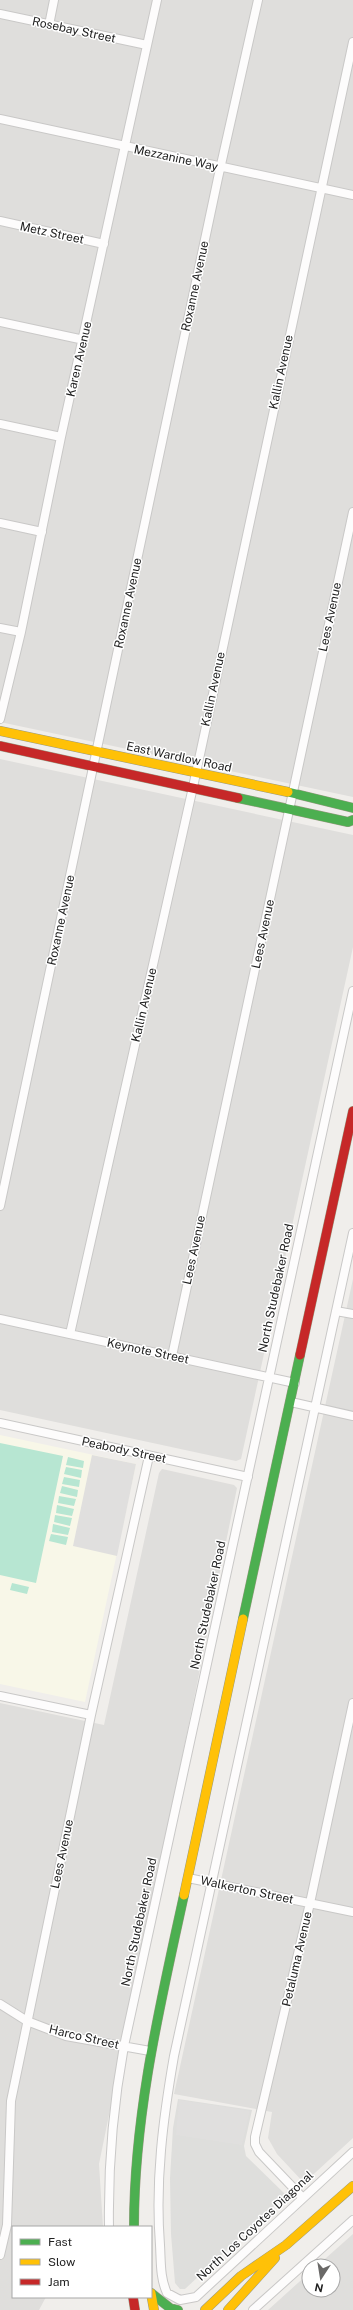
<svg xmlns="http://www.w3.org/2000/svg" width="353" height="2310" font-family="'Public Sans',sans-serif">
<rect width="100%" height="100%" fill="#f0eeeb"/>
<path fill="#dfdedc" d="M0,0H353V797L0,722Z
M0,759L353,835V947L241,1459L236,1461L0,1410Z
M353,1279V2138L304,2183L277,2154L268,2138L272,2112L174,2094Z
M162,1469L234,1485L237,1488L99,2164L103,2227H13V2297H46L39,2310H0V1703L104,1725L159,1473Z
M353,2234V2310H268L309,2273V2290H333V2266H317Z"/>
<path fill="#f8f7e8" d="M0,1435L136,1464L85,1702L0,1684Z"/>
<path fill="#dededc" d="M178,2099L252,2110L244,2146L246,2156L286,2195L185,2289H180L175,2283L171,2234L170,2178L173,2128Z"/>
<path fill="#b7e6d2" d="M0,1443L63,1456L36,1583L0,1575Z
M68,1457L84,1461L83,1468L66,1465Z
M66,1467L82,1470L81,1478L64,1474Z
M64,1477L80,1480L79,1487L62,1484Z
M62,1486L78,1490L77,1497L60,1493Z
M59,1496L76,1499L74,1506L58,1503Z
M57,1505L74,1509L72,1516L56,1513Z
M55,1515L72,1518L70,1526L54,1522Z
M53,1524L70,1528L68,1535L52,1532Z
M51,1534L68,1537L66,1545L49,1541Z
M12,1583L29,1587L27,1594L10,1590Z"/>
<path fill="#e0dfde" d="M92,1455L136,1464L117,1556L73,1546Z
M179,2100L250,2111L242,2145L176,2135Z"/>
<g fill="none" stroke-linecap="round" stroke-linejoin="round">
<g stroke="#c9c8c7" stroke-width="10">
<path id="street" d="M0,14L147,45
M49,25L54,0
M0,119L353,195
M0,221L104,244
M0,322L84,340
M0,424L61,437
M0,523L42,532
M0,628L21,632
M0,719L21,632L61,437L157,0
M0,1206L218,178L258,0
M353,1233L174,2056C163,2119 155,2181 160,2245C161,2262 160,2278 167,2293L180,2300L196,2297L353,2152
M336,1311L353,1314
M0,1319L295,1383
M70,1334L193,787L353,42
M172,1356L353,512
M291,1402L353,1416
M0,1423L248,1477
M0,1696L91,1715
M188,1878L353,1912
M0,2004L27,2021L66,2036L150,2051
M302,2197L259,2152L255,2144V2137L310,1903L353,1703
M109,2227C108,2166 113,2106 124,2046L353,991
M0,2255L7,2225L11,2101L91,1715L149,1456
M253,2310L353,2220"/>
</g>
<g stroke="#999a82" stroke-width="10">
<path id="fast" d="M288,792L353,808
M238,798L348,822L353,820
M243,1619L300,1355
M134,2227C134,2114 160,2005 184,1895
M151,2293L170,2308L178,2310"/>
</g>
<g stroke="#999a82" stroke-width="10">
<path id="slow" d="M0,731L288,792
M184,1895L243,1619
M151,2293L154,2310
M205,2310L241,2276L286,2245L353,2186
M228,2310L275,2258"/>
</g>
<g stroke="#999a82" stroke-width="10">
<path id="jam" d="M0,746L238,798
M300,1355L353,1111
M133,2297L135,2310"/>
</g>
<use href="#street" stroke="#fdfcfc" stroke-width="8"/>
<use href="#fast" stroke="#4caf50" stroke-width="9"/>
<use href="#slow" stroke="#ffc107" stroke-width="9"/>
<use href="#jam" stroke="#c62828" stroke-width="9"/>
</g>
<g text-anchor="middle" stroke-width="3" stroke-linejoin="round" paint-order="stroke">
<g font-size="12" fill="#222" stroke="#fff">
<text transform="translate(74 30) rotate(12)" y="4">Rosebay Street</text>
<text transform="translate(176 158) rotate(12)" y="4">Mezzanine Way</text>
<text transform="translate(52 233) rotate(12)" y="4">Metz Street</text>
<text transform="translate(195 286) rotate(-78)" y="4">Roxanne Avenue</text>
<text transform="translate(79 359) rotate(-77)" y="4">Karen Avenue</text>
<text transform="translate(281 372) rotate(-78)" y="4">Kallin Avenue</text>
<text transform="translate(128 603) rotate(-78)" y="4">Roxanne Avenue</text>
<text transform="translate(330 617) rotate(-78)" y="4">Lees Avenue</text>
<text transform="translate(213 689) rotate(-78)" y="4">Kallin Avenue</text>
<text transform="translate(179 757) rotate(12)" y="4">East Wardlow Road</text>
<text transform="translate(61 920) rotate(-78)" y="4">Roxanne Avenue</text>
<text transform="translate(263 934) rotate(-78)" y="4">Lees Avenue</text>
<text transform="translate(144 1005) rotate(-77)" y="4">Kallin Avenue</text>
<text transform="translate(194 1250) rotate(-78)" y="4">Lees Avenue</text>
<text transform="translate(276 1288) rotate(-78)" y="4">North Studebaker Road</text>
<text transform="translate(148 1351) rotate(12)" y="4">Keynote Street</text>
<text transform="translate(124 1450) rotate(12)" y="4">Peabody Street</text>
<text transform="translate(208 1605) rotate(-78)" y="4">North Studebaker Road</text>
<text transform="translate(62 1854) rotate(-78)" y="4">Lees Avenue</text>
<text transform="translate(247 1890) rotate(12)" y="4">Walkerton Street</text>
<text transform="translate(139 1922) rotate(-78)" y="4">North Studebaker Road</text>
<text transform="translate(297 1959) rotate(-77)" y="4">Petaluma Avenue</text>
<text transform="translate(84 2037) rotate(13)" y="4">Harco Street</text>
<text transform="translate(255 2226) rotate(-43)" y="4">North Los Coyotes Diagonal</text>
</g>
</g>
<rect x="12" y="2226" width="140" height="72" fill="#ffffff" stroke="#a7a7a7"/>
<rect x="20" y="2239" width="20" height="6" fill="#4caf50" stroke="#a7a7a7"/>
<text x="48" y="2246" font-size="12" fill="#222222">Fast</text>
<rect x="20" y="2259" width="20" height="6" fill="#ffc107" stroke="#a7a7a7"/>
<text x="48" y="2266" font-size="12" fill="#222222">Slow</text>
<rect x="20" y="2279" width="20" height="6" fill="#c62828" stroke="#a7a7a7"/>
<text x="48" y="2286" font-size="12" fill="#222222">Jam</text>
<g transform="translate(321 2278) rotate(192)"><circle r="19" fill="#ffffff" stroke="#a7a7a7"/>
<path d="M0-3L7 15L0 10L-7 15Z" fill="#6a6968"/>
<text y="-6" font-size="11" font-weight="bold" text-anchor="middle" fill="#222222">N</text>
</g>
</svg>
